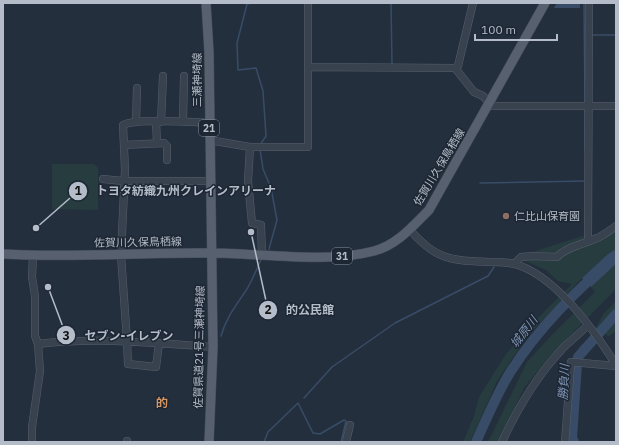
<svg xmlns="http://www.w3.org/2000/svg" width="619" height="445" font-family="'IBM Plex Sans','Noto Sans JP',sans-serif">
<rect width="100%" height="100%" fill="#242f3e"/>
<path fill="#263c3f" d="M52,164H94L98,168V210L52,209Z
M616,222V249L608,254L582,278L527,337L497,381L470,442H463L474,416L479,397L506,354L535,321L572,284L558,281L546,270L523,260L534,258L535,251L586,235H595Z
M616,264V289L550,356L524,388L498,442H488L527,362L548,339L595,292L591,287Z
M616,301V311L612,316L577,355L579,347L591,336L604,313Z
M616,320V331L608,337L604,332Z"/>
<path fill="#394c67" d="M557,3H580V8H554Z
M616,249V264L591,287L582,278L608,254Z"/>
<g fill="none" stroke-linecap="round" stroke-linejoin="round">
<path stroke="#394c67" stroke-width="1.5" d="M253,3L247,4L237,43L238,70L256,68L263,91L266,136L260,145
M391,3L392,64
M584,3L585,104
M592,35H616
M585,109V150
M260,149L263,169L271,188L277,220L269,249
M480,183L585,181
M221,336C226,318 235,307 245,292C252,282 256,270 261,260
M304,398L332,367L395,323L488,276L494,267
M264,442L268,432L298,403L313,433L320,434L344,420L346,421L341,442"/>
<path stroke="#394c67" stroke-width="10" d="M476,442C487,418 497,393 511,371C539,327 577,290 616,256
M574,442L572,438L577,364L578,357L616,314"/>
<g stroke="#565f6c" stroke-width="8">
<path id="minor" d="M308,67L455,68
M455,68L474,92L483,96L492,106H616
M455,68L458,66L473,3
M183,121L184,76
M136,122L137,88
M156,122L157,143
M161,122L163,76
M209,140L250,147H308V3
M124,145L164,143L167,146V160
M250,147L248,181L252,223L261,225L262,254
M103,179L123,181H210
M410,230C436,260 450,260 488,262C497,262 506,262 515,264C556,276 594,330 616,365
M588,241L589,3
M514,264L521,257L532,256L557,257C566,247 584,244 597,238C604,235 610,230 616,226
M159,343L156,367L128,364L127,341L121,255L125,170L123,125C136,118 193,122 209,123
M38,344C96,337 155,343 213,347
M127,441V442
M32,442V427L40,371L38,344L35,336V296L32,277L33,255
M346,442L350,425
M502,442C518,407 538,374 565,346C573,339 581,332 588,325
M565,442L571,362L616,366"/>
</g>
<g stroke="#414a57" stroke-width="10">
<path id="major" d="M206,3L209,52L213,347L209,442
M3,254C73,258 142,252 211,253C262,253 325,264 374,251C397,245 413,226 429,210L545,3"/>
</g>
<use href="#minor" stroke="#38414e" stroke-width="7"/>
<use href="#major" stroke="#56606e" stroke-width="9"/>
</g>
<circle fill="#8d6e63" stroke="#1d2633" stroke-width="1.5" cx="506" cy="216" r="4"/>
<g text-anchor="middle" stroke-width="3" stroke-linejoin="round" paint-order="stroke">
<g fill="#1d2633" stroke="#878f9c" stroke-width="1">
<rect x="199" y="120" width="20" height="16" rx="3"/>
<rect x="332" y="248" width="20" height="16" rx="3"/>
</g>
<g font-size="10" font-weight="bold" fill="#b4bcc9">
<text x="209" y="132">21</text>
<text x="342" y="260">31</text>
</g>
<g font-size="11" fill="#b4bcc9" stroke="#1d2633">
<text transform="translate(197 80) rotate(-90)" y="4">三瀬神埼線</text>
<text transform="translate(439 167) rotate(-59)" y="4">佐賀川久保鳥栖線</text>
<text transform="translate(138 242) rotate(-1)" y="4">佐賀川久保鳥栖線</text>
<text transform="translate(199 347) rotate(-89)" y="4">佐賀県道21号三瀬神埼線</text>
</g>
<g font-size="11" fill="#b4bcc9" stroke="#1d2633" text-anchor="start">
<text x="514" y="220">仁比山保育園</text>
</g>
<g font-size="12" font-style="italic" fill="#7c92b1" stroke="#1d2633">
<text transform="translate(524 332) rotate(-52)" y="4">城原川</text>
<text transform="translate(564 382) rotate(-87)" y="4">勝負川</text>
</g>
<g font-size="12" font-weight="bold" fill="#d59563" stroke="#1d2633">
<text x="162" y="407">的</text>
</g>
</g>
<path fill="none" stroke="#b4bcc9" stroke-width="1.5" d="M36 228L78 191M251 232L268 310M48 287L66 335"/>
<g fill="#b4bcc9" stroke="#1d2633" stroke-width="1.5">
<circle cx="36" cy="228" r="4"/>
<circle cx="251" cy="232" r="4"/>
<circle cx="48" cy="287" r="4"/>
<circle cx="78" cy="191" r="10"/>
<circle cx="268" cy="310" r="10"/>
<circle cx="66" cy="335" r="10"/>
</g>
<g font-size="12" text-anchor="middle" font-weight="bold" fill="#111">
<text x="78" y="195">1</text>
<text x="268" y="314">2</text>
<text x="66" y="340">3</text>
</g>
<g font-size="12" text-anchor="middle" font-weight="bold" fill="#b4bcc9" stroke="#1d2633" stroke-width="3" stroke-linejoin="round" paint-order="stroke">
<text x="186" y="195">トヨタ紡織九州クレインアリーナ</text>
<text x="310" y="314">的公民館</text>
<text x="129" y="340">セブン-イレブン</text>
</g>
<rect width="619" height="445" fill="none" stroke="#b4bcc9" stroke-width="8"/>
<path d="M475 34v6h82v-6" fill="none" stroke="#b4bcc9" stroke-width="2"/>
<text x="481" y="34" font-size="12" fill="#b4bcc9" stroke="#1d2633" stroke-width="3" paint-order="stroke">100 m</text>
</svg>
